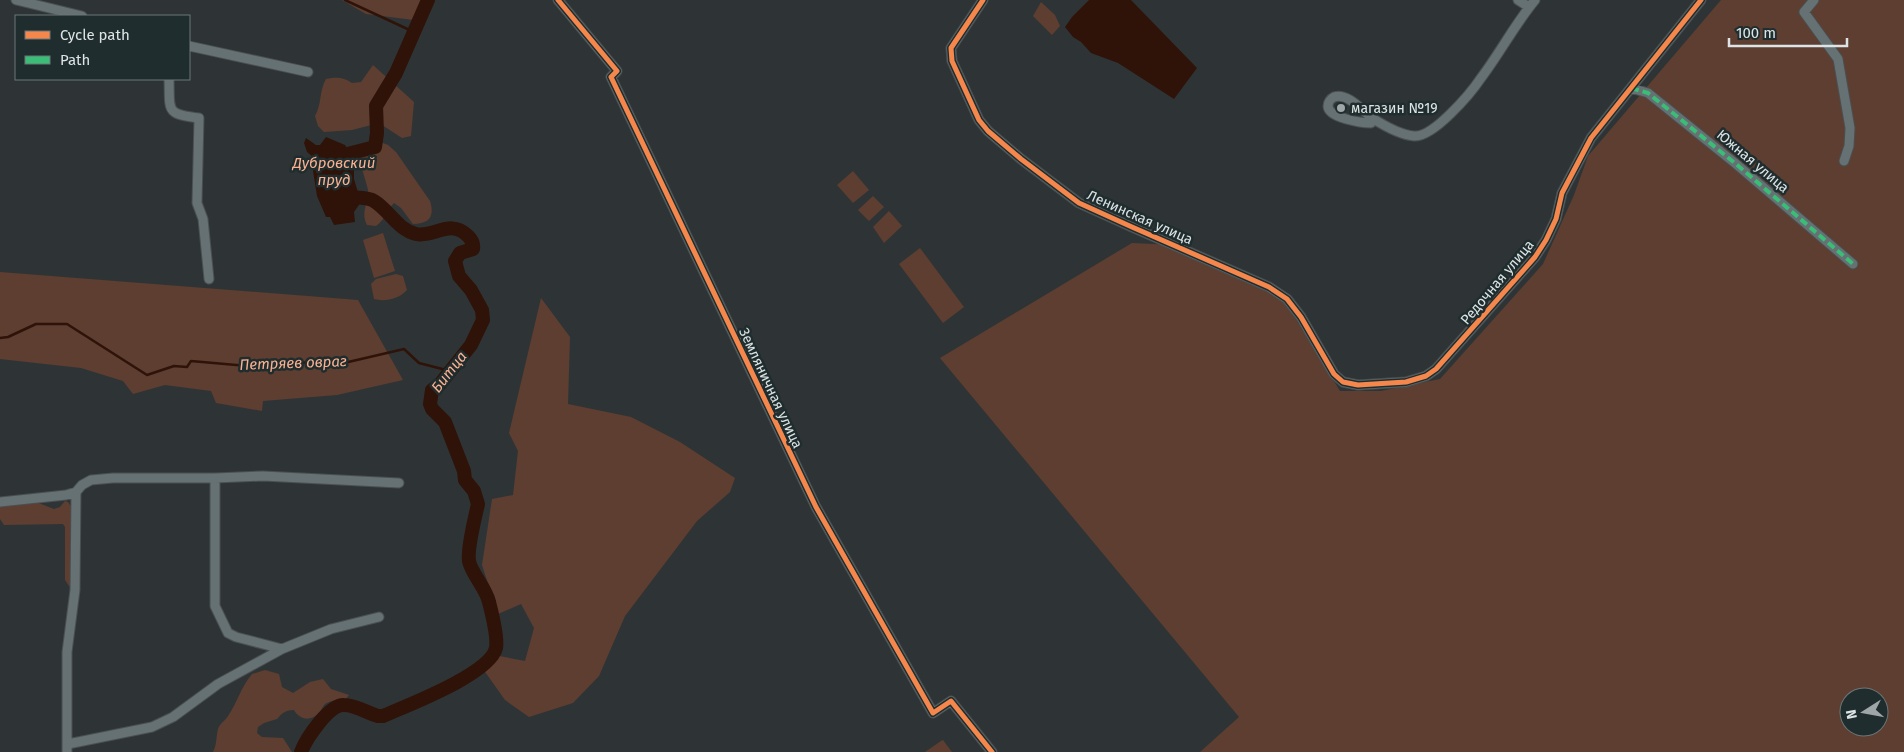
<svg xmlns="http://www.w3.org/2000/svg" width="1904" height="752" font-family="'Fira Sans',sans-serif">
<rect width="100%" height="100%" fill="#2e3436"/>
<path fill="#5e3e30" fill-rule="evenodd" d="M342,0H424L414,20L366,14Z
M1721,0H1904V752H1200L1239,717L940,358L1132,243L1174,245L1283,298L1340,391H1381L1440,379L1543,264L1574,195L1588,156ZM1849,697H1879V727H1849Z
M1041,2L1055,15L1060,26L1052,35L1033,16Z
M373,65L414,102L411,136L402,138L379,123L352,130L324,132L318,126L315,116C322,104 319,91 326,79C337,77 343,77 352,83L361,82Z
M380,142L388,145L396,152L430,201C435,217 429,224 413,224L401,208L394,203C386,211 385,220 376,226L367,225C360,211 369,204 368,190C366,179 357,161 363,151C366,145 373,143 380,142Z
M853,171L869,190L853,203L837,185Z
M873,196L884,207L869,221L858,210Z
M889,211L902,226L884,243L873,227Z
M383,233L395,271L374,278L363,240Z
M920,248L964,307L943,323L899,264Z
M0,272L358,300L403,380L337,395L263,401L262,411L216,403L211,391L165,385L133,394L123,381L81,368L0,359Z
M396,274L403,276L407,290C399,299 385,302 374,299L371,284L376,279Z
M541,298L570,337L568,404L631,417L680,442L735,478L730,492L697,521L625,616L599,676L573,703L529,717L505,700L483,669L494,655L525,661L534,628L521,604L498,614L482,565L492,499L513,495L518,451L509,433Z
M65,501L68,502L72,508V586H69L65,580V527L63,524L4,525L0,519V506L36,502L54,509L60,507Z
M265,670L279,674L282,687L293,693L310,682L323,679L331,689L349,695L345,700C338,700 331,700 325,704C322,707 321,712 318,714C309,722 299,719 294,710C286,710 282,713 277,719L264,723L258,727L257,733L262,737L283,738L292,752H213C217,744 216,737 218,729C220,723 225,721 228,716C237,703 241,687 252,674Z
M943,740L952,752H925L941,741Z"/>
<path fill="#2f1308" d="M1089,0H1131L1197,68L1174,99L1118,63L1091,53L1081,42L1073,37L1065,27L1072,17Z
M326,137L345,145L354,159V179L361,202L354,212L355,222L334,225L330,217H326L317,196L313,171L314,158L307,152L304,143L306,138L316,145H320Z"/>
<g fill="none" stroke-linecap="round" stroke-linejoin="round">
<path stroke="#2f1308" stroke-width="2.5" d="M345,0L414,32
M0,338L8,337L36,324H67L147,375L174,366L187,367L191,361L260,367L310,362L344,363L404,349L419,363L450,371"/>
<path stroke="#2f1308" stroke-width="14" d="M336,161V157L375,147L377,133L376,106L396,73L428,0
M301,752C306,739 329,704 344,705C356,705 367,713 378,716H383C408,705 490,674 496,648C498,636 492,614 489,602C486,588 471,573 469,561C467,548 475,518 478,504L474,491L465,480L464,471L445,422L432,409L430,404L432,390L440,384L471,345L483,320L482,310L471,290L459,276L455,261L460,253L473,249C474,244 472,240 468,236C450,218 434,238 416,234C398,230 389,210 374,201C368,197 356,198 348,197L347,193"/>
<g stroke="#4b4f51" stroke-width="11">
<path id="street" d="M16,0L82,16
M558,0L617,71L611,77L816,507L933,713L951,701L992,752
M983,0L951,48L952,61L979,120L988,131L1021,159L1079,203L1132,227L1269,287L1287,299L1301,317L1334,374L1343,382L1358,385L1406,382L1426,376L1436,369L1535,257L1546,240L1556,219L1562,193L1591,138L1701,0
M1518,0L1529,7
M1814,0L1804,12L1838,59L1850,128L1849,146L1844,161
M189,46L308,72
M169,79C170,111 165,114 199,118L197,203L203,219L209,279
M1631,88L1648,93L1736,164L1853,264
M1373,119L1371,123C1362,123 1328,118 1328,106C1328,103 1330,99 1334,97C1347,92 1363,111 1372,118C1383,125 1401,135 1414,136C1433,138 1471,93 1481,78C1500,53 1515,24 1535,0
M215,478V606L228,633L236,637L282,649
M0,502L66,495L76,492L82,485L91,480L113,478H215L263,476L399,483
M68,744L152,727L173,717L218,684L282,649L331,629L379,617
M67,752V652L75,590L76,492"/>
</g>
<use href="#street" stroke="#657172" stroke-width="9"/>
<path stroke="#3abd76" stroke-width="4" stroke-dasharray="8 4" stroke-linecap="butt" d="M1631,88L1648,93L1736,164L1853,264"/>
<g stroke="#202d2e" stroke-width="8">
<path id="cycleway" d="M558,0L617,71L611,77L816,507L933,713L951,701L992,752
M983,0L951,48L952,61L979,120L988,131L1021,159L1079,203L1132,227L1269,287L1287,299L1301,317L1334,374L1343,382L1358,385L1406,382L1426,376L1436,369L1535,257L1546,240L1556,219L1562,193L1591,138L1701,0"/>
</g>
<use href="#cycleway" stroke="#f5874c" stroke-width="5"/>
</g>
<circle fill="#9fa6a8" stroke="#202d2e" stroke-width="2" cx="1341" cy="108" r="5"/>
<g text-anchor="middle" stroke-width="5" stroke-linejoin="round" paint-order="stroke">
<g font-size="14" fill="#dce4e5" stroke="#202d2e" text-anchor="start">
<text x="1351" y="113">магазин №19</text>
</g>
<g font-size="14" fill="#dce4e5" stroke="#202d2e">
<text transform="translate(1753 161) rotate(40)" y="5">Южная улица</text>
<text transform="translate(1140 217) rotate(24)" y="5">Ленинская улица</text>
<text transform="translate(1497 282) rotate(-50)" y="5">Редочная улица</text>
<text transform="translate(771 388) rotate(65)" y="5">Земляничная улица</text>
</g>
<g font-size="15" font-style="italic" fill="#fcb191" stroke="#202d2e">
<text x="334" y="168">Дубровский<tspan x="334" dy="17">пруд</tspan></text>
<text transform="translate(293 363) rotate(-2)" y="5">Петряев овраг</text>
<text transform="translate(449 372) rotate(-52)" y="5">Битца</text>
</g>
</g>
<rect x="15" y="15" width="175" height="65" fill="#202d2e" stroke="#6b7677"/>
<rect x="25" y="31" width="25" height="8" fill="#f5874c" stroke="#6b7677"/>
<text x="60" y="40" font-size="15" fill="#dce4e5">Cycle path</text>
<rect x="25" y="56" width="25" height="8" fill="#3abd76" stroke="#6b7677"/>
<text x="60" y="65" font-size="15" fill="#dce4e5">Path</text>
<g transform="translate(1864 712) rotate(259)"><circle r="24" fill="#202d2e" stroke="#6b7677"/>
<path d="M0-4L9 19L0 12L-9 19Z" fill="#9fa6a8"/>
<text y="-8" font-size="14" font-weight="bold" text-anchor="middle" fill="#dce4e5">N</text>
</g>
<path d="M1729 38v8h118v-8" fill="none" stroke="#dce4e5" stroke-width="2.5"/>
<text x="1736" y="38" font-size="15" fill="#dce4e5" stroke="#202d2e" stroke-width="4" paint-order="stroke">100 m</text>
</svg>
